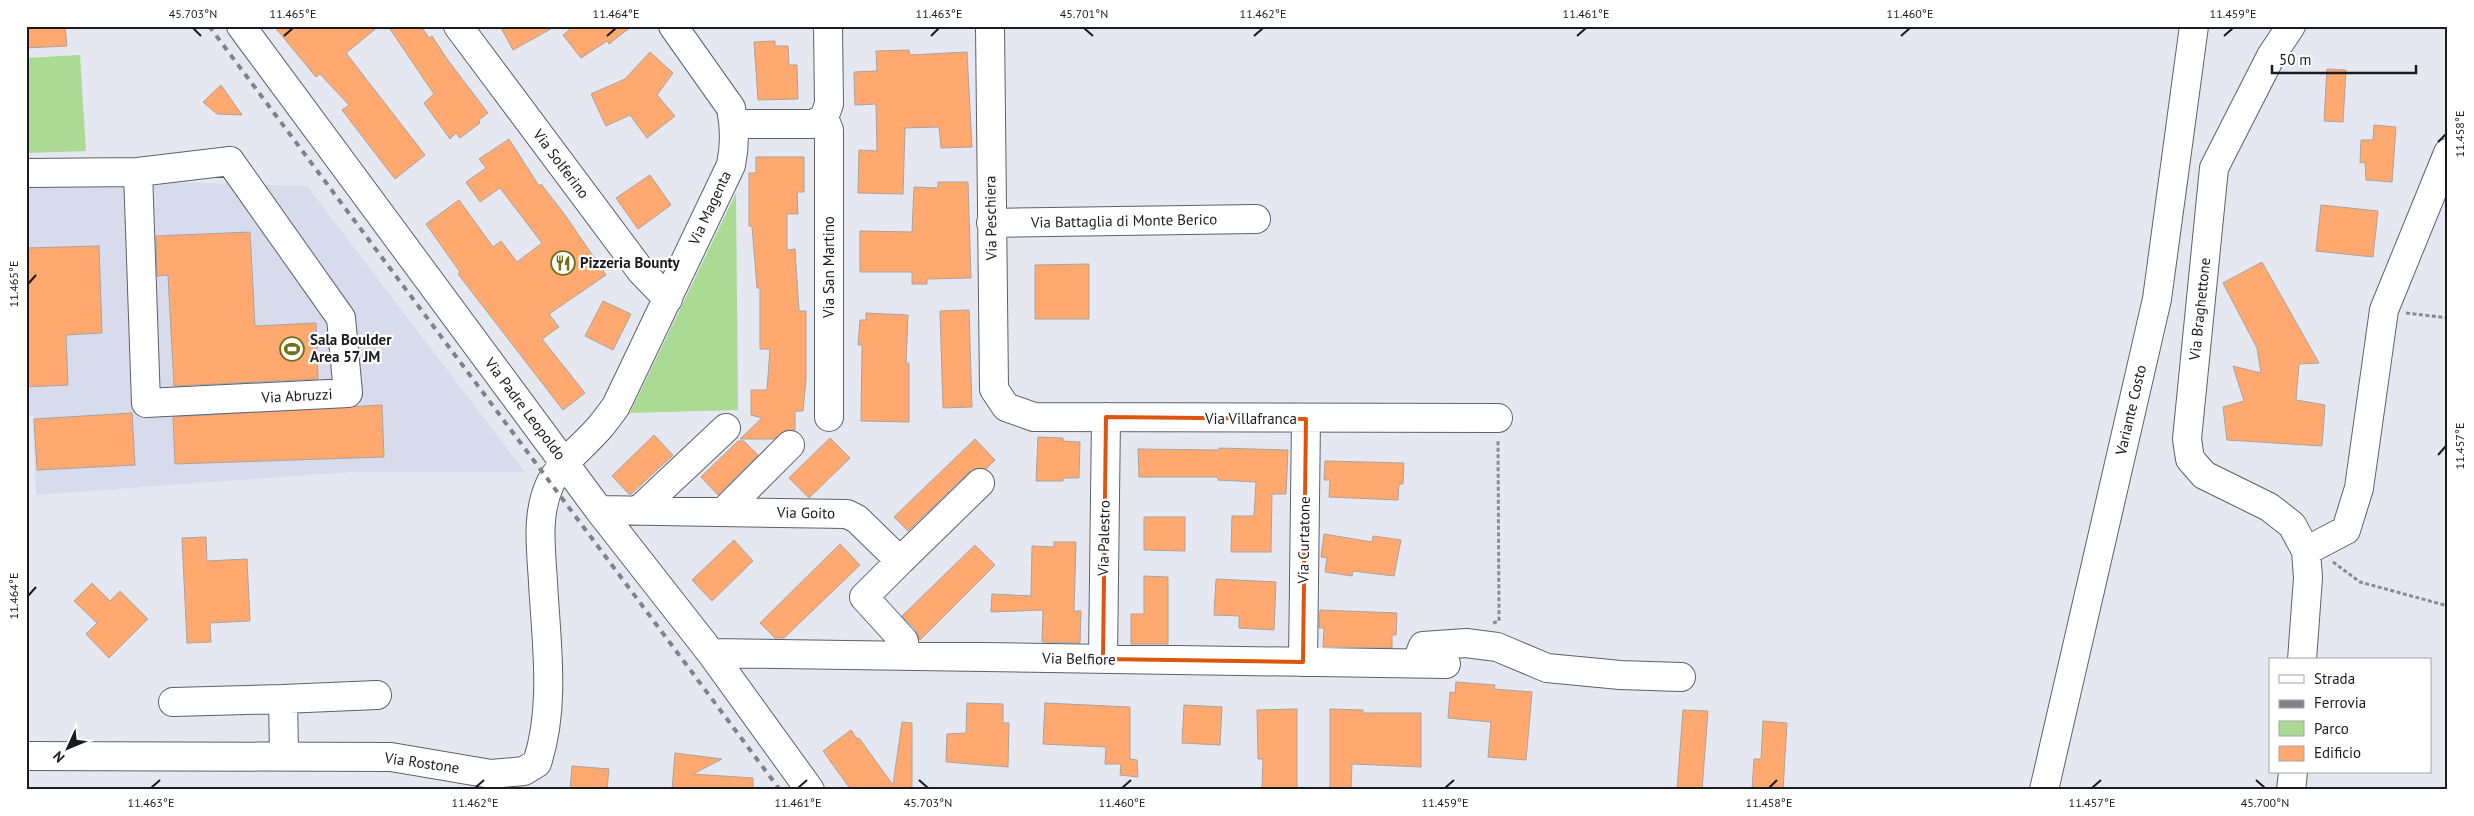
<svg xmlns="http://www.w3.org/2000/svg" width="2474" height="816" font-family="'PT Sans',sans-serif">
<rect width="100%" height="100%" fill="#e5e7f1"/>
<path fill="#d7dbec" d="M128,181L307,186L525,472H349L36,495L33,416H26V184Z"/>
<path fill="#aada94" d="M80,55L86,151L26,153V58Z
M736,193L738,410L630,413Z"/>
<path fill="#ffa870" stroke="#aca39d" d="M26,26H65L67,46L26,48Z
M274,26H379L346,53L425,155L395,179L342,110L349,105L320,74L316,77Z
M388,26H421L429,38L432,36L447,59L488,113L479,120L480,123L460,138L456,133L450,139L424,103L434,94Z
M500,26H556L513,50Z
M574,26H632L609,44L607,41L581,58L563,35Z
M775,41V46H788L789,65H797L798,99L758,100L754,42Z
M909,50L910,55L967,52L972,147L941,148L939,127L905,128L903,194L858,193L859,150L877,151L876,104L855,105L854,72L877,71L876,51Z
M650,52L673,73L657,95L675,116L647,138L630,115L606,126L591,94L625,79Z
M2327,69L2346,70L2343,122L2324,121Z
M221,85L242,115L217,114L203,102Z
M2374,125L2396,127L2392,182L2366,180L2365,162L2360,163L2361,140H2373Z
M509,139L539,186L541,184L565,215L606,275L549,314L559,327L542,339L585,393L563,410L458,274L460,272L426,224L459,200L493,247L501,241L517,262L542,243L500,188L480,202L466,182L486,168L479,159Z
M756,157H804V192H797L798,214H787V250L795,249L799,311H806V378L803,411H795V430H786L774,439H740L762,418L751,415V390H767L770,349H760V288H757L752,226H749V173H756Z
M650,175L671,205L638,229L616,198Z
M938,182H968L971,278L927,279V284H912V272H860V231L912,232L914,187L938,188Z
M2321,205L2378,211L2373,257L2316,251Z
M250,232L255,326L316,323L318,379L174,386L168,275L157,276L156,236Z
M99,246L102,333L66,335L68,385L26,387V248Z
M2262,262L2319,363L2299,364L2296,400L2325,405L2322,446L2227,440L2223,407L2244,401L2233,366L2261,373L2257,348L2223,283Z
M1089,264V319H1035V265Z
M603,301L631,314L613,350L585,336Z
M969,310L972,407L943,408L940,311Z
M866,313L908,315L906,363H909V422L861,421L862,345H858L860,320H866Z
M382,405L384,457L175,464L173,417Z
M132,413L135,465L37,470L34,419Z
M654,435L673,455L630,495L612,476Z
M1038,437L1063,438V441L1080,442L1079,478H1063V481H1036Z
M830,438L850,458L809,498L789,478Z
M975,439L995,460L986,469L977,468L969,472L908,531L894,517Z
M738,441H744L758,455L718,495L701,477Z
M1219,448L1288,450L1286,494H1272L1271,552H1231L1232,516H1254L1256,482L1218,480V477H1139L1138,449L1219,450Z
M1325,461L1404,463L1403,484H1399L1398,500L1329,497L1330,480H1324Z
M1144,517H1185V551L1144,550Z
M1324,534L1372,542L1373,536L1401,540L1394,576L1353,571L1352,576L1325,572L1327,558L1321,557Z
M206,537L207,561L247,559L250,621L210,623L211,642L187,643L182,538Z
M734,540L753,561L712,601L692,580Z
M1054,542H1076L1074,611H1081L1080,643L1042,642L1043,610L991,612L992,594L1031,596L1032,546L1054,547Z
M840,544L860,565L784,638H775L760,623Z
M975,545L995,565L920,640L916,630L902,616Z
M1144,576L1168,577V644H1131V614H1144Z
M1216,579L1276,582L1274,630L1239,628V616L1214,615Z
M92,583L110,601L120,591L148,619L109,658L86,634L97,623L74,601Z
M1320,610L1397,613L1396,635H1392V648L1323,647L1324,628H1319Z
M1456,682L1495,685L1494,689L1532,692L1526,760L1488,757L1491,722L1448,718L1450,692L1455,693Z
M967,703L1003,704V723H1009L1008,767L946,762L947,734L966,733Z
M1045,703L1130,707V759L1137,760L1138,777L1120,775L1121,764H1105L1106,747L1043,744Z
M1184,705L1222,707L1220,745L1182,743Z
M1297,709V790H1262L1263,759H1258L1257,710Z
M1330,709L1363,710V713H1421V767L1352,764L1351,789L1330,787Z
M1683,710L1708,711L1702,790H1677Z
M1763,721L1787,723L1783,790H1752L1754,759H1761Z
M902,722L912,723V790H851L823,751L851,730L857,739L859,738L893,785Z
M675,753L722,759L693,774L753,778V790H672Z
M572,766L609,769L607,790H570Z"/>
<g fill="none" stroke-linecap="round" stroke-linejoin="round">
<g stroke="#5f6169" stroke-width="30">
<path id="minor" d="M241,26L599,510L711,653L810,790
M458,26L641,271L668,299
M828,26L829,104L824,118L829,130V417
M990,26L994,389L1006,407L1034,417L1498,418
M2291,26L2271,56L2214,168L2187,439L2190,459L2204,475L2269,507L2292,525L2306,551L2308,578L2302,660
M734,124H813L824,118
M26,173L138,172L230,161L341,318L348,393L146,403L138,172
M991,223L1256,219
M599,510L847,514L857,519L900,561L864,597L904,641L905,655
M639,510L726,428
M723,512L790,445
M2306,551L2346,530L2359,488L2384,310L2448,153
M900,561L980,483
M711,653L1446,664
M1103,659L1106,417
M1303,662L1306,419
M1416,663L1423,646L1466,643L1497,647L1547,668L1620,675L1681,677
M283,699L377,695
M173,702L283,699L284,755
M26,756L391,757L491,774L524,771L537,763C556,706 546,641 543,582C541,549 536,514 550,484C561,462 584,446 600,427C606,420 611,413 616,406L731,165C735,146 735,128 731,108L673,26
M2291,790L2293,772"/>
</g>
<g stroke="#5f6169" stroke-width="30">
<path id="highway" d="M2044,790L2157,299L2194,26"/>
</g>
<path stroke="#898a92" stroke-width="3" stroke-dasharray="4 2.5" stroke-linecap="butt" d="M2406,313L2448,318
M2333,562L2360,582L2448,606
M1493,623L1499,621L1498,441"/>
<use href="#minor" stroke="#fff" stroke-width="28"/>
<use href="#highway" stroke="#fff" stroke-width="28"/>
<path stroke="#818289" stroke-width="4" stroke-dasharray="6 6" stroke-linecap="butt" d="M209,26L780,790"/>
</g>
<path fill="none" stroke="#de560d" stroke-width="4" stroke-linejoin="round" d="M1106,417L1306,419L1303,662L1103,659Z"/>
<path fill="none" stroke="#1b1b1f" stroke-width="2" d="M193,28L201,36M1084,28L1093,36M284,36L293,28M607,36L616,28M931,36L939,28M1254,36L1263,28M1577,36L1586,28M1901,36L1910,28M2224,36L2233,28M2438,142L2446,134M28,284L36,275M2438,455L2446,446M28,596L36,587M919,780L928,788M2256,780L2265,788M151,788L160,780M475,788L484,780M798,788L807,780M1122,788L1131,780M1445,788L1454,780M1769,788L1777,780M2092,788L2101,780"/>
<defs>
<g id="restaurant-ring" transform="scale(1.25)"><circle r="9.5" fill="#fff" stroke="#6f7115" stroke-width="1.5"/><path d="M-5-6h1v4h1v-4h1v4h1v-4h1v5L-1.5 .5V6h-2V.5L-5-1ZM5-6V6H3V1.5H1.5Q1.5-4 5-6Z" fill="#6f7115"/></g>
<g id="stadium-ring" transform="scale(1.25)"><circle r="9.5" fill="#fff" stroke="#6f7115" stroke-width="1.5"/><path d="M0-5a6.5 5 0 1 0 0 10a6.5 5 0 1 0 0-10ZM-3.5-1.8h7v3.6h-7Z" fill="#6f7115"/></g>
</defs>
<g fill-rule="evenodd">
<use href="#restaurant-ring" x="563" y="263"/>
<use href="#stadium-ring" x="292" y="349"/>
</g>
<g text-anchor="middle" stroke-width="4.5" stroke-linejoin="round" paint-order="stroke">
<g font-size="15" fill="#1b1b1f" stroke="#fff">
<text transform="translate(561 164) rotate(53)" y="5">Via Solferino</text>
<text transform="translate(710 208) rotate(-65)" y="5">Via Magenta</text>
<text transform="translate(991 218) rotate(-91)" y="5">Via Peschiera</text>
<text transform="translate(1124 221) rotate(-1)" y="5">Via Battaglia di Monte Berico</text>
<text transform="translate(829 267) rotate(-90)" y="5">Via San Martino</text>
<text transform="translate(2200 309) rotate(-84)" y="5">Via Braghettone</text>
<text transform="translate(297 396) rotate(-3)" y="5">Via Abruzzi</text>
<text transform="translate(525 409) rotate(53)" y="5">Via Padre Leopoldo</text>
<text transform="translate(2131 410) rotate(-77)" y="5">Variante Costo</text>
<text x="1251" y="424">Via Villafranca</text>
<text transform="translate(806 513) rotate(1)" y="5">Via Goito</text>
<text transform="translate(1104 538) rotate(-89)" y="5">Via Palestro</text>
<text transform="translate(1304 540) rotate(-89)" y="5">Via Curtatone</text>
<text transform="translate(1079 659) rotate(1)" y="5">Via Belfiore</text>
<text transform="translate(422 763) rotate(8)" y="5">Via Rostone</text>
</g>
<g font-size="15" font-weight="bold" fill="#1b1b1f" stroke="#fff" text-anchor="start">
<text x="580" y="268">Pizzeria Bounty</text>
<text x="310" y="345">Sala Boulder<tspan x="310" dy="17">Area 57 JM</tspan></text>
</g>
</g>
<rect width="2474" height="816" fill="none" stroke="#ffffff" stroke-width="55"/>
<rect x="2269" y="658" width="162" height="115" fill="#ffffff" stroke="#a4a4a5"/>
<rect x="2279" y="675" width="25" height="8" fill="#ffffff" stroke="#a4a4a5"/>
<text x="2314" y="684" font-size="15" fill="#1b1b1f">Strada</text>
<rect x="2279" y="700" width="25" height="8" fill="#818289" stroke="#a4a4a5"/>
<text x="2314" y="708" font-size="15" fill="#1b1b1f">Ferrovia</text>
<rect x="2279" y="721" width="25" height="15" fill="#aada94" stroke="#a4a4a5"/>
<text x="2314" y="734" font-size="15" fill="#1b1b1f">Parco</text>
<rect x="2279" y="746" width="25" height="15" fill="#ffa870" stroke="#a4a4a5"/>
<text x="2314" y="758" font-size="15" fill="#1b1b1f">Edificio</text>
<g transform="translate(68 748) rotate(226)" stroke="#ffffff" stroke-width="4" paint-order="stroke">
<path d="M0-4L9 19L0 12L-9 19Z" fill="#1b1b1f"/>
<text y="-8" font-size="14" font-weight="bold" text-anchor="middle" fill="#1b1b1f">N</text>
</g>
<path d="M2272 65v8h144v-8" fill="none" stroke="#1b1b1f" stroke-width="2.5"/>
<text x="2279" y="65" font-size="15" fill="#1b1b1f" stroke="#ffffff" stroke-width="4" paint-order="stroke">50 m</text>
<rect x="28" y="28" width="2418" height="760" fill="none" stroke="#1b1b1f" stroke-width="2"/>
<g font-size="12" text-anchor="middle" fill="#1b1b1f">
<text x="193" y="18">45.703°N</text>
<text x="293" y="18">11.465°E</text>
<text x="616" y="18">11.464°E</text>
<text x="939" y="18">11.463°E</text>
<text x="1084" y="18">45.701°N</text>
<text x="1263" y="18">11.462°E</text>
<text x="1586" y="18">11.461°E</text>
<text x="1910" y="18">11.460°E</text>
<text x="2233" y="18">11.459°E</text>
<text transform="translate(2460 134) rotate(-90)" y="4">11.458°E</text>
<text transform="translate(14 284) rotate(-90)" y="4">11.465°E</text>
<text transform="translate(2460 446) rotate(-90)" y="4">11.457°E</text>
<text transform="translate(14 596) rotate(-90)" y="4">11.464°E</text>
<text x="151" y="807">11.463°E</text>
<text x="475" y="807">11.462°E</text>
<text x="798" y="807">11.461°E</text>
<text x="928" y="807">45.703°N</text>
<text x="1122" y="807">11.460°E</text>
<text x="1445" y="807">11.459°E</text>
<text x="1769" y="807">11.458°E</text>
<text x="2092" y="807">11.457°E</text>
<text x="2265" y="807">45.700°N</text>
</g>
</svg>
